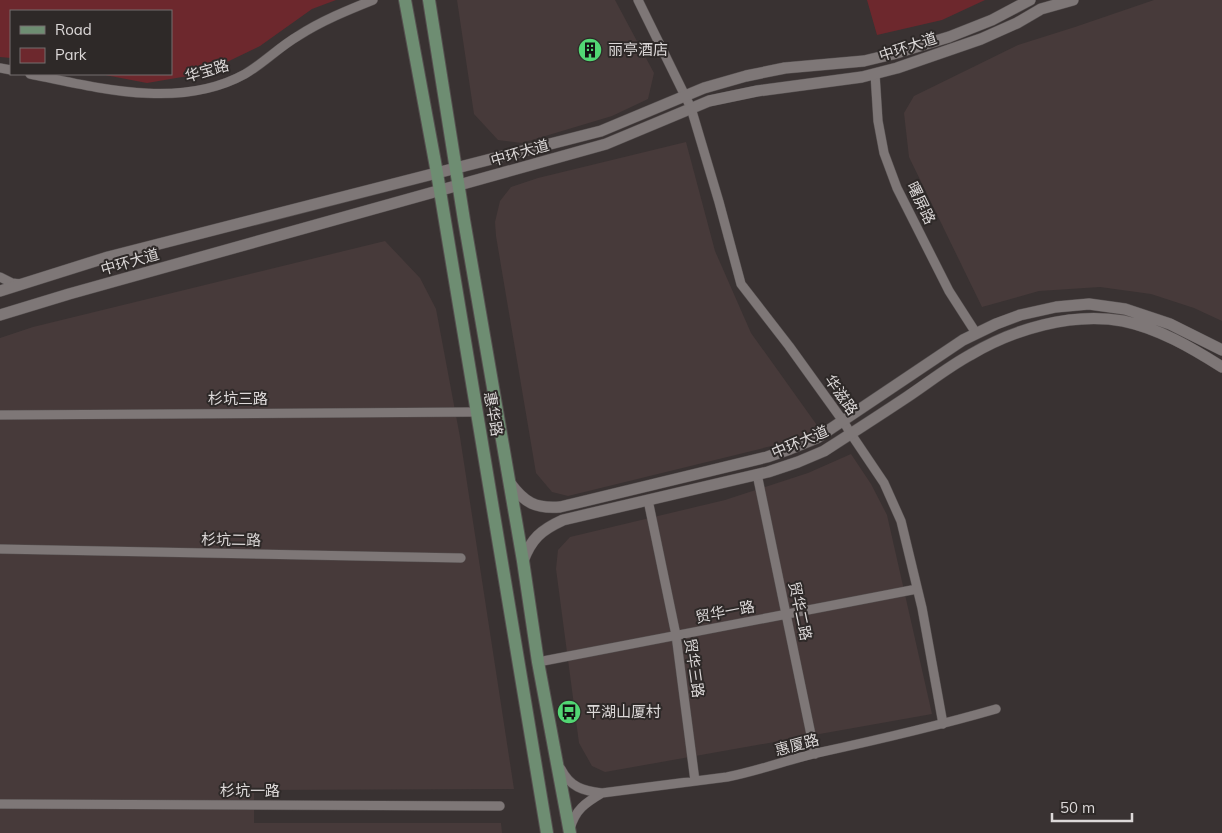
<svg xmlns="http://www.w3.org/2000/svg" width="1222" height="833" font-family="Mulish,'Noto Sans SC',sans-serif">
<rect width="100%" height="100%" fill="#393232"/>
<path fill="#473a3a" d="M457,0H615L654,73L648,99L612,116L522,143L498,140L474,114Z
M1154,0H1222V321L1194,308L1151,294L1100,287L1039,291L982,307L909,157L904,113L914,96L1018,45L1075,27Z
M686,142L715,251L751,333L819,428L792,441L568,496L552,492L536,473L496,236L495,222L500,201L511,187L538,178Z
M385,241L420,278L436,309L460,437L514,789L254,790V823H501L502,833H0V338L33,327Z
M851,454L871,484L887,515L932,714L605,772L592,766L579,743L556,569L558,550L570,537L725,500L808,473Z"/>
<path fill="#6d282d" d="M0,0H336L312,9L260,46L229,61L188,76L147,83L100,74H171V11H11V58L0,57Z
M867,0H985L942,20L877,35Z"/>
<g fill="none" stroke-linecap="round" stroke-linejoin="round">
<g stroke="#554f4f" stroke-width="10">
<path id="minor" d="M638,0L691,108L719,202L741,284L789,346L843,421L851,434L884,483L901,521L922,608L943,724
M0,68L11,70
M30,74C98,88 180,110 245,74C264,63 279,47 298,36C321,21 348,10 373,0
M875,74L878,121L884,153L897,188L949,291L976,333
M0,277L12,283L21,284
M0,415L477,412
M757,474L815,754
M648,500L676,635L695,781
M0,549L461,558
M538,662L917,589
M561,769C570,787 583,791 602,793L727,777C758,771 787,760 817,753C877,740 937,726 996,709
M0,804L500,806
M570,829C575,810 585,803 602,793"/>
</g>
<g stroke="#554f4f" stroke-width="12">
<path id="tertiary" d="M0,291L108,257L601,131L704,88L746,76L785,68L864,61L893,54L949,37L992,20L1030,0
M0,315L69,294L606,144L709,101L757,91L862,77L897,68L981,39L1017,23L1041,9L1073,0
M510,483C524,502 535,509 560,507L767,457L790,449L817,438L963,340L996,324L1020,315L1056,307L1089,304L1125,309L1170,324L1222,350
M523,561C531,539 541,530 563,520L768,472L798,462L824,451C852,433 880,415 907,397C928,383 948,367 970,355C1014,329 1071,312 1123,321C1158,328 1192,348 1222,367"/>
</g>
<g stroke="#554f4f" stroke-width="14">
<path id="secondary" d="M405,0L437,173L547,833
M429,0L464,220L523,561L538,662L570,833"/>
</g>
<use href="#minor" stroke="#7e7777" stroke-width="9"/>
<use href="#tertiary" stroke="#7e7777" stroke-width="11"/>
<use href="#secondary" stroke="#6e8d72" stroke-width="12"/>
</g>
<defs>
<g id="building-disc" transform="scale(1.25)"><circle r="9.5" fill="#52d673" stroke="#2e2928"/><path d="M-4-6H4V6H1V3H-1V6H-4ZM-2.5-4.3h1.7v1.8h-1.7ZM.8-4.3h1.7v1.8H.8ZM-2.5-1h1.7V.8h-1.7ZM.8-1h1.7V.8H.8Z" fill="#111"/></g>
<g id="bus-disc" transform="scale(1.25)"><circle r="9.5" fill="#52d673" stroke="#2e2928"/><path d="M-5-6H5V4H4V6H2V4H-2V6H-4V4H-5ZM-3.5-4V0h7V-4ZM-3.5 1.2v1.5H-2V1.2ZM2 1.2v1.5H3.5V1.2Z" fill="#111"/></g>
</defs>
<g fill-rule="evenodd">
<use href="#building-disc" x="590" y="50"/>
<use href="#bus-disc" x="569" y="712"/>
</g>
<g text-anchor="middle" stroke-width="4" stroke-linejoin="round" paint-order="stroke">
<g font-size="15" fill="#dcd8d8" stroke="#2e2928">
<text transform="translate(908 47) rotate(-18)" y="5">中环大道</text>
<text transform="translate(207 71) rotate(-16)" y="5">华宝路</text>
<text transform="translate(520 153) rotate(-16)" y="5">中环大道</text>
<text transform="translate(921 203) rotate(64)" y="5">曙屏路</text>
<text transform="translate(130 262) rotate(-16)" y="5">中环大道</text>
<text transform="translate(841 395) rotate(55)" y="5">华滋路</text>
<text x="238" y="404">杉坑三路</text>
<text transform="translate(493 414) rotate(80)" y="5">惠华路</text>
<text transform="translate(800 442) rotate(-23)" y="5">中环大道</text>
<text transform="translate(231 540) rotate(1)" y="5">杉坑二路</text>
<text transform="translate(800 611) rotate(78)" y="5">贸华二路</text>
<text transform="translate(725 612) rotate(-11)" y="5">贸华一路</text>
<text transform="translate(694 668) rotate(82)" y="5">贸华三路</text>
<text transform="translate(797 745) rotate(-15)" y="5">惠厦路</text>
<text x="250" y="796">杉坑一路</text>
</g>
<g font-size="15" fill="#dcd8d8" stroke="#2e2928" text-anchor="start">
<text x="608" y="55">丽亭酒店</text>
<text x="586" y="717">平湖山厦村</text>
</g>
</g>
<rect x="10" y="10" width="162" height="65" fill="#2e2928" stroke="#746f6e"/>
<rect x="20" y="26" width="25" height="8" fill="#6e8d72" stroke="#746f6e"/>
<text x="55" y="35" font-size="15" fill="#dcd8d8">Road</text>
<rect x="20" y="48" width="25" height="15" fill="#6d282d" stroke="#746f6e"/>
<text x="55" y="60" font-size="15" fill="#dcd8d8">Park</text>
<path d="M1052 813v8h80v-8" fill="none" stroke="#dcd8d8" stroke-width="2.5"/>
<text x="1060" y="813" font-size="15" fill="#dcd8d8" stroke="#2e2928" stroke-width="4" paint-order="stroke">50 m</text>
</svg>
